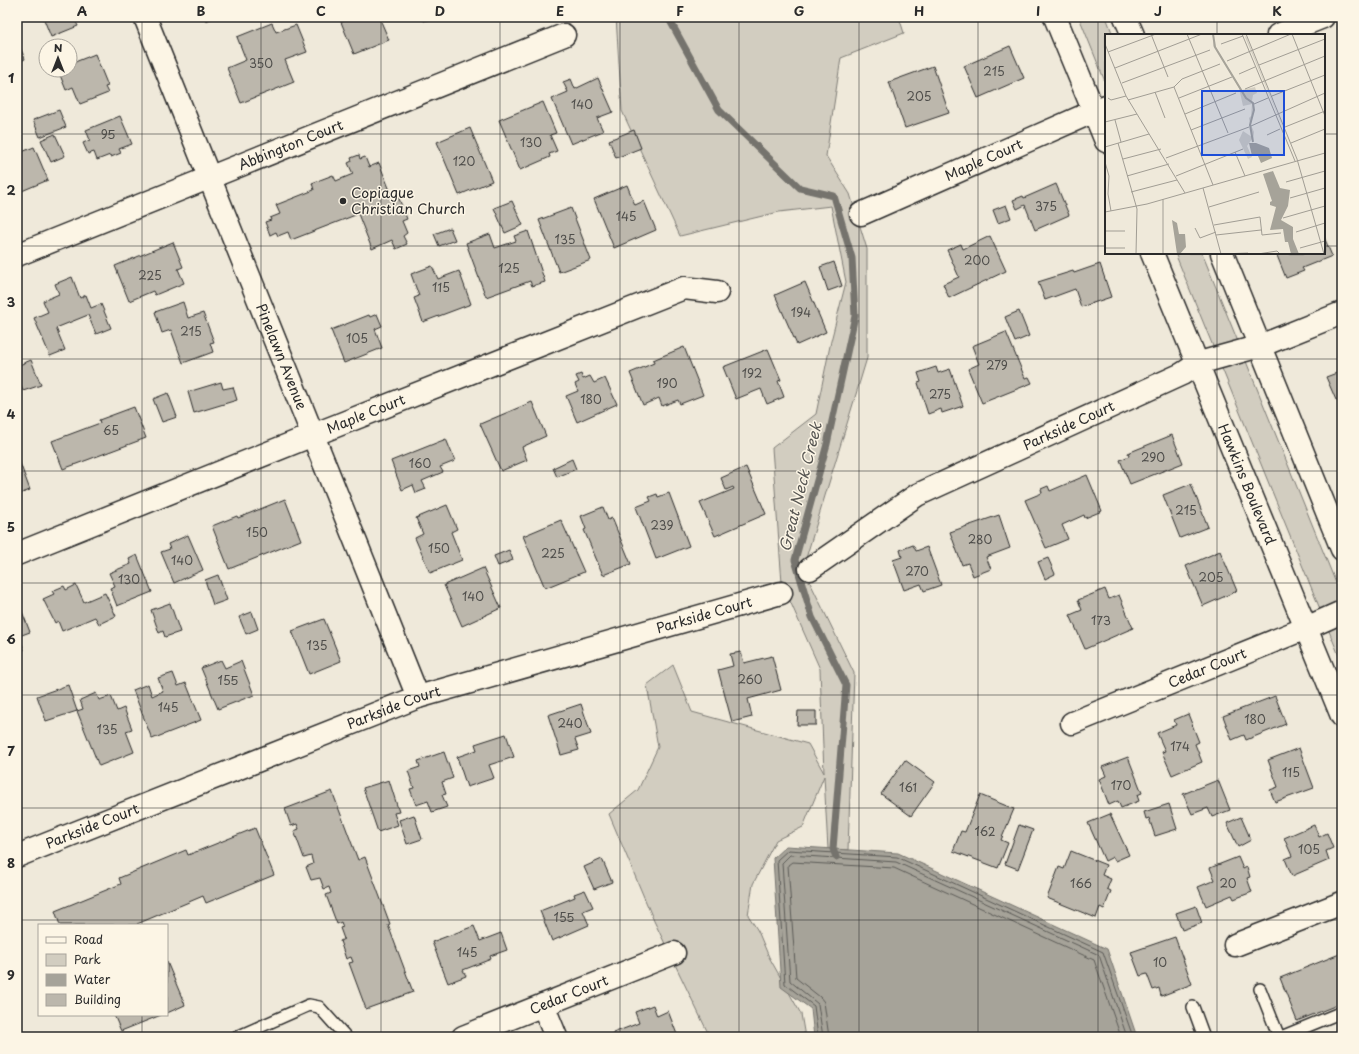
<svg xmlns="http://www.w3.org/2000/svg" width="1359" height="1054" font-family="'Playpen Sans',sans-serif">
<rect width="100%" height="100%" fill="#efe9da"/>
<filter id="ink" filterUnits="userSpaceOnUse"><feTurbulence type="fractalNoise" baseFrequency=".025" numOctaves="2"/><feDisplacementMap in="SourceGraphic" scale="8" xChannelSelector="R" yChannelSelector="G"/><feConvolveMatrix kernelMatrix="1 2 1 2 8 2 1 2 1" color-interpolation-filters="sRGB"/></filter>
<g filter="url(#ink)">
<path fill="#d2cdc0" stroke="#7e7c76" d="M616,17H899L904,33L841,58L826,156L850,194L867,249V358L803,568L854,673L848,850L828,849L824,776L803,827L776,840L753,884L748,915L758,931L769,957L801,1014L805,1037H710L654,921L609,814L638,790L658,747L647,685L673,665L692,712L808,744L824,773L820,669L782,583L772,448L816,414L831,341L846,282L831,206L779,212L680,236L622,111Z
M1079,17H1106L1113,35H1106V84Z
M1175,253H1202L1342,598V663Z"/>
<path fill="#a6a399" stroke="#75736d" d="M786,846L898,853L1107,949L1137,1037H814L811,1009L781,987L773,858Z"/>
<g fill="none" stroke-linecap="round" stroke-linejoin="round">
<path stroke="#5c5b57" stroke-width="1" d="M818,1037L814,1006L785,984L777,860L788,850L897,857L1103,952L1133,1037
M823,1037L818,1004L790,981L782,863L790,855L896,862L1099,955L1127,1037
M829,1037L824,1002L820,997L796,978L788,865L792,862L894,868L1094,960L1121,1037"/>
<path stroke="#75736d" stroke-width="7" d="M668,17L719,110L800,188L834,196L852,258L855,316L827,444L795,560L812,617L846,685L833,849L836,857"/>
</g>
<path fill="#bcb7ac" stroke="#2b2b2b" d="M43,17H79L80,18L75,20L78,26L51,37Z
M205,17H215L206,21Z
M353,17H379L389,40L354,54L341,22Z
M422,17H435L424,21Z
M272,23L276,32L296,25L307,52L285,60L294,82L241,103L227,68L246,60L237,37Z
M17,40L25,59L17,63Z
M1010,46L1024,78L978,98L964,66Z
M95,54L108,86L105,87L108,93L80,104L73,87L66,90L58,70H70V64Z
M933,66L949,113L905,128L889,82Z
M598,78L613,112L597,118L603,131L571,144L552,99L568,92L563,82L571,79L575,89Z
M543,102L556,133L550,135L557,151L549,154L550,157L520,170L499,120Z
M59,110L66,127L40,137L33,120Z
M120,116L132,144L119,149L121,153L111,157L110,155L97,160L94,152L88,154L83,143L90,140L86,130Z
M470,128L492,181L459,195L437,142Z
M634,130L641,148L616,158L609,140Z
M55,134L65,156L51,162L41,140Z
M34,147L48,180L17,193V154Z
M359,155L360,159L365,157L369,167L379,163L393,198L398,196L407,219L402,221L407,233L403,236L407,244L396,249L392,240L372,249L358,214L291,240L288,232L278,236L276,232L270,235L265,222L271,220L270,218L280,214L276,205L314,190L312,183L333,175L336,181L353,174L348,163L352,161L351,158Z
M1056,184L1069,215L1035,230L1025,205L1017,209L1013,200L1023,196L1024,198Z
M627,185L635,205L644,201L656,230L614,248L594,199Z
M512,201L523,225L505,233L494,208Z
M1006,205L1011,218L998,223L993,210Z
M571,208L591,260L559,272L539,220Z
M450,228L455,240L439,246L434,234Z
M528,231L545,282L532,286L530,281L486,297L466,243L490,234L495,248L516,241L514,236Z
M990,236L1006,271L949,298L943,284L959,277L947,250L961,244L963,249Z
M1324,237L1332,256L1302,268L1304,271L1286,278L1276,253H1324Z
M173,242L183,267L178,269L184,283L155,295L153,291L129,301L115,266Z
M834,262L842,286L828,291L820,267Z
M1100,264L1111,297L1081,307L1075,289L1045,300L1038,282L1073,271L1074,273Z
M432,266L438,279L459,271L471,304L423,322L414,298L419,296L411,274Z
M72,277L80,298L86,295L91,308L101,304L111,328L96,334L88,315L56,328L65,350L50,356L34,318L48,312L43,301L59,294L55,284Z
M805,282L826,332L797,345L775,295Z
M183,302L188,318L203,313L214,342L210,343L213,352L183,363L171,330L162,333L155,312Z
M1019,311L1029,336L1015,342L1005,317Z
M377,314L382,326L375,329L382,348L344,363L331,330L369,315L370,317Z
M1006,332L1025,378L1029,377L1032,383L982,403L968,369L979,364L972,346Z
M684,347L703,395L680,404L678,400L662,406L659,398L643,405L630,373L654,363L653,360Z
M768,349L781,380L778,381L784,397L767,404L761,389L736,399L723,367Z
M31,360L41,385L23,391L17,376V366Z
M936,367L938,373L950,369L963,406L942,413L941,409L928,414L918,383L921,382L918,373Z
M1342,371V397L1336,400L1326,377Z
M581,374L583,379L590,376L594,383L605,378L617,404L577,422L566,396L578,391L575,384L579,382L576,376Z
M221,382L223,389L233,387L237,400L194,413L188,392Z
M168,393L177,417L162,422L153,399Z
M532,402L546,436L522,447L527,460L501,471L480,424Z
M134,407L146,438L63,469L52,441L100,423L99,420Z
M1172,435L1183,463L1130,484L1120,460L1129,456L1128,453Z
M446,439L455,461L440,467L443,472L422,481L426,489L416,493L413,485L402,490L391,461Z
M17,455L30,490L17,495Z
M572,459L576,469L557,477L553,468Z
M746,467L766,514L715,536L700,503L734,489L733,487L726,490L721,478Z
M1087,475L1102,511L1085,518L1084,515L1062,525L1068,539L1046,548L1025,500L1042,493L1041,489L1048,486L1050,491Z
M1191,484L1208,527L1180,538L1163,495Z
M669,493L689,546L656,559L636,507L651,501L649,497L657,494L658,497Z
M285,499L301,540L229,569L212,526L237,516L238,518Z
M447,505L457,529L451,532L462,560L430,573L415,538L423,534L416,518Z
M603,507L608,520L612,518L631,564L603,575L584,530L586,529L581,516Z
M999,515L1010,548L986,557L991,569L973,576L968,563L962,565L950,532Z
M561,520L584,572L545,588L523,536Z
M188,535L203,570L174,583L161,552L170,549L168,544Z
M913,545L916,551L927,547L941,585L924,591L921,584L904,590L893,560L902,557L900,550Z
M509,550L513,560L498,566L494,556Z
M1220,551L1237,591L1203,606L1186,566Z
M137,555L152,592L117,606L110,588L115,586L109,573L131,564L129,559Z
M1048,558L1055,574L1045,579L1038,562Z
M483,568L501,608L462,626L444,585Z
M218,575L227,600L213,605L205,580Z
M76,585L84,602L105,593L116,616L99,624L95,617L62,631L58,621L55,623L43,599L54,594L52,591L64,586L66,590Z
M1105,589L1109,599L1119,595L1133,628L1085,649L1070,615L1082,610L1078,600Z
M170,603L180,632L165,637L163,631L159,633L151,610Z
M21,609L30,632L19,636L24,650L17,652V611Z
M252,612L258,629L246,634L239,617Z
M324,619L341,661L309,674L292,631Z
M741,652L744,663L772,656L781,690L748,699L752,717L732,722L718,670L733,666L730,654Z
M221,660L225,668L241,661L254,695L218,709L201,668Z
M173,673L178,686L186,683L201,720L152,739L133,690L148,684L152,696L163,691L158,678Z
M68,685L77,711L46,721L37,696Z
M96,693L99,700L111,696L117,711L124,708L132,729L126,731L134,752L99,766L77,711L83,709L80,700Z
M1275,696L1286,724L1246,740L1244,735L1232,740L1223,716Z
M581,704L591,734L575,739L579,750L561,755L548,715Z
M798,711H816V725H797Z
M1188,714L1199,742L1195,744L1202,762L1172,775L1162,752L1165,751L1157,733L1176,725L1174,720Z
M506,734L514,757L489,765L494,778L467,787L457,757L477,750L475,744Z
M1299,748L1314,788L1275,802L1270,790L1278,787L1268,760Z
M444,752L453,778L442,782L446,794L442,795L447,807L432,812L428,801L416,805L410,789L414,788L408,771L420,767L418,761Z
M1128,757L1142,793L1137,795L1139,801L1121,808L1118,801L1109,805L1099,779L1106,776L1102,767Z
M905,760L935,782L911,816L881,794Z
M389,780L399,812L394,813L398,825L378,832L363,788Z
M1218,780L1230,810L1212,817L1208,808L1192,814L1183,794Z
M332,791L358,860L365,857L390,924L388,925L413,992L366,1009L349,963L353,962L351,957L346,959L340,941L344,939L340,928L343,927L341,922L337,924L326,895L331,893L329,887L324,889L320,878L311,880L306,867L313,864L311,856L304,858L294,831L299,829L297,824L291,826L285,809Z
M980,795L1014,809L1001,840L1008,843L998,868L953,851L961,831L965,832Z
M1169,804L1177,829L1155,836L1149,818L1146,819L1144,812Z
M1110,814L1129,855L1115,861L1113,857L1105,861L1088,823Z
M414,815L422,839L407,844L399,820Z
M1241,817L1251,840L1238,847L1227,823Z
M1019,825L1033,830L1018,869L1005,864Z
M1314,825L1319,837L1327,833L1333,848L1326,851L1329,860L1292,876L1285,859L1292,856L1284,838Z
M255,828L274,875L206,903L203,896L137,924L138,925H60L55,911L121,884L119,878L186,850L188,855Z
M1071,851L1106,865L1102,875L1111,879L1107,889L1111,891L1104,909L1100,907L1096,918L1047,898L1059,867L1064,869Z
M1238,857L1243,869L1247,867L1250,877L1247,878L1252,892L1234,899L1232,895L1206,906L1198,887L1215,880L1210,868Z
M602,859L612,882L594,889L584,867Z
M585,890L593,907L583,911L589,925L552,941L540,911L575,897L574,894Z
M1196,906L1202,923L1182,930L1176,913Z
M474,926L480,941L501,933L507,950L490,956L491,959L463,970L466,976L448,983L432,942Z
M1175,937L1192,984L1161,996L1159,988L1153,990L1147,974L1140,976L1131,952Z
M1342,953V1003L1297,1021L1280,978Z
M167,962L185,1005L167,1013Z
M653,1005L657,1016L668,1011L678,1037H614L613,1033L639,1023L635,1012Z
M114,1015H161L121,1031Z"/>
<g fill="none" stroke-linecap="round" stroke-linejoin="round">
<g stroke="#2b2b2b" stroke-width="14">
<path id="lane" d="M1260,989L1279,1037
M1193,1007L1204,1037
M237,1037L309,1005L319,1007L346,1037
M1281,1037L1342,1012"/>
</g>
<g stroke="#2b2b2b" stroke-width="25">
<g id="street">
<path id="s1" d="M145,17L418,697"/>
<path d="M1055,17L1106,141"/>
<path d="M1125,17L1133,35"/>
<path d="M1278,35L1323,17"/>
<path id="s2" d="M861,214L1106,106"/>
<path id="s3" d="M1152,253L1342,716"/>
<path d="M1222,253L1342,549"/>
<path id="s4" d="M17,255L564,35"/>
<path id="s5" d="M17,554L313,435L684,288L717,292"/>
<path id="s6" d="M810,569L917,495L1182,374L1199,363L1260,346L1342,313"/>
<path id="s7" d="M1072,723L1306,628L1342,612"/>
<path id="s8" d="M17,856L418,697L781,593"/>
<path d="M1235,945L1342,903"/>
<path d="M543,1005L556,1037"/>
<path id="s9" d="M463,1037L674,953"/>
</g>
</g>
<use href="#lane" stroke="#fcf5e5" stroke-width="11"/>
<use href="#street" stroke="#fcf5e5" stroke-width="22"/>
</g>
</g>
<path fill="none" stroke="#2b2b2b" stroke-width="1" stroke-opacity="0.55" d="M142,17V925M261,17V1037M381,17V1037M500,17V1037M620,17V1037M739,17V1037M859,17V1037M978,17V1037M1098,17V1037M1217,17V35M17,134H1106M1324,134H1342M17,246H1106M1324,246H1342M1217,253V1037M17,359H1342M17,471H1342M17,583H1342M17,695H1342M17,808H1342M17,920H1342M142,1015V1037"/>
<circle fill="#2b2b2b" stroke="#fcf5e5" stroke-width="1.5" cx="343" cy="201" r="4"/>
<g text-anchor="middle" stroke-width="3" stroke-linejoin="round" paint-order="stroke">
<g font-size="12" fill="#4f4e4b">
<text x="261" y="68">350</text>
<text x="994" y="76">215</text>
<text x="919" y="101">205</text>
<text x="582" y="109">140</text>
<text x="108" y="139">95</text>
<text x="531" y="147">130</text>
<text x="464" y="166">120</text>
<text x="1046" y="211">375</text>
<text x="626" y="221">145</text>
<text x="565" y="244">135</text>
<text x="977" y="265">200</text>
<text x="509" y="273">125</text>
<text x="150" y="280">225</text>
<text x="441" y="292">115</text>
<text x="801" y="317">194</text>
<text x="191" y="336">215</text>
<text x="357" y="343">105</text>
<text x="997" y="370">279</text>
<text x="752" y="378">192</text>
<text x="667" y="388">190</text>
<text x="940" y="399">275</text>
<text x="591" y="404">180</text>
<text x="111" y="435">65</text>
<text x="1153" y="462">290</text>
<text x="420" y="468">160</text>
<text x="1186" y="515">215</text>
<text x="662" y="530">239</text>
<text x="257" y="537">150</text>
<text x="980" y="544">280</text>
<text x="439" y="553">150</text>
<text x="553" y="558">225</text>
<text x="182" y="565">140</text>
<text x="917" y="576">270</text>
<text x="1211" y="582">205</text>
<text x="129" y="584">130</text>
<text x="473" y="601">140</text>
<text x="1101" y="625">173</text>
<text x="317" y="650">135</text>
<text x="750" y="684">260</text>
<text x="228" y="685">155</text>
<text x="168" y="712">145</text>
<text x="1255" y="724">180</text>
<text x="570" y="728">240</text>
<text x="107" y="734">135</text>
<text x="1180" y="751">174</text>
<text x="1291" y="777">115</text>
<text x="1121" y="790">170</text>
<text x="908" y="792">161</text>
<text x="985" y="836">162</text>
<text x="1309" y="854">105</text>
<text x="1081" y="888">166</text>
<text x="1228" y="888">20</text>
<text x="564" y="922">155</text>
<text x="467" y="957">145</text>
<text x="1160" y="967">10</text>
</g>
<g font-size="14" fill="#2b2b2b" stroke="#fcf5e5">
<text dy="5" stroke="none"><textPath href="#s4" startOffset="295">Abbington Court</textPath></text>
<text dy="5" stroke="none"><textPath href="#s2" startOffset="134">Maple Court</textPath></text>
<text dy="5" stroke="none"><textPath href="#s1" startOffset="366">Pinelawn Avenue</textPath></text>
<text dy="5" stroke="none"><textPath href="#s5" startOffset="376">Maple Court</textPath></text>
<text dy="5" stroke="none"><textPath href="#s6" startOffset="297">Parkside Court</textPath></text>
<text dy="5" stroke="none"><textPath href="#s3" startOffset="250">Hawkins Boulevard</textPath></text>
<text dy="5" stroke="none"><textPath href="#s8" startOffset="729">Parkside Court</textPath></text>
<text dy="5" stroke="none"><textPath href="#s7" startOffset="146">Cedar Court</textPath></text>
<text dy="5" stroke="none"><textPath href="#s8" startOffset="405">Parkside Court</textPath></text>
<text dy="5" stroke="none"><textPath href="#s8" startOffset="81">Parkside Court</textPath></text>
<text dy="5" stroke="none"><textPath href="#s9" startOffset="114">Cedar Court</textPath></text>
</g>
<g font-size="14" fill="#2b2b2b" stroke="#fcf5e5" text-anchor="start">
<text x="351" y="198">Copiague<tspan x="351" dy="16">Christian Church</tspan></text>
</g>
<g font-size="15" font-style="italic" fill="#565552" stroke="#fcf5e5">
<text transform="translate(801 487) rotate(-76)" y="5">Great Neck Creek</text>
</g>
</g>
<g transform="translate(1105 34)">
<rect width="220" height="220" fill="#efe9da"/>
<path d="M108,0L110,12L137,56L150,53L152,59L148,61L147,67L149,72L146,91L149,98L148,108L147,105L142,112L147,123L143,125L134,106L138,97L147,103L144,84L146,82L147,70L138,72L134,54L108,12ZM141,2L184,108L140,3Z" fill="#d2cdc0"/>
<path d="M144,109H151L164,114L167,124L156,129L153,122H147ZM168,137L175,154L185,156L183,172L176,186L188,193V205L194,220H186L183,208H180L178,195L165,196L171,173L165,171V168L169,166L167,167L158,140ZM67,186L72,189L74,200H80L81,213L75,220H72Z" fill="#a6a399"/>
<path fill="none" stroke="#a6a399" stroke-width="2" d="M108,0L110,13L141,64L148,69L149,76L145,91L148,108"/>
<path fill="none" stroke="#a19d94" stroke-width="1" d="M46,0L63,43M82,0L123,99M137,0L190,127M141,0L192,125L219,220M187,0L220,82M0,10L21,62L80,159M116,10L138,2M3,18L51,0M122,27L186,0M154,31L220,5M10,34L97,0M134,40L150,33M17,49L105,16M69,53L108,151M140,55L220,22M50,58L60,84M167,62L220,41M3,64L6,66L21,62M74,64L127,43M23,66L69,53L77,45L115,30M149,70L163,64M80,80L131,59M10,86L16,108M0,88L32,80M146,92L220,59M180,93L220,77M86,96L140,75M162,101L175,95M13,109L32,175L31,220M186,109L220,95M0,113L44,100M130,118L140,142M61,124L144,93M18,125L56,115M0,128L4,142L3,160L6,177M22,142L64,130M71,142L138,115M181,148L220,137M98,154L116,220M26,158L72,146M185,164L220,154M104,173L154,158M0,178L42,170L220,119M178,184L220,172M109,191L155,183L157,201L176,199M90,194L95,204L111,198M0,197H20M191,198L220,189M111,201L156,196M0,214H20M195,214L220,207M58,220V165M116,220L143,219M153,220L172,217L175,220"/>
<path fill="#1d4ed8" fill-opacity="0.15" stroke="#1d4ed8" stroke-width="2" d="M97,57H179V121H97Z"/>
<rect width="220" height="220" fill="none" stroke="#2b2b2b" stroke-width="2"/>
</g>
<rect width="1359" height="1054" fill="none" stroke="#fcf5e5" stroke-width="44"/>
<rect x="38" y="924" width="130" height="92" fill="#fcf5e5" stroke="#a8a49b"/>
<rect x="46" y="937" width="20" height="6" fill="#fcf5e5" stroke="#a8a49b"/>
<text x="74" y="944" font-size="12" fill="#2b2b2b">Road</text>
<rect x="46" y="954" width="20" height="12" fill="#d2cdc0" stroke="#a8a49b"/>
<text x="74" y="964" font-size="12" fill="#2b2b2b">Park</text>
<rect x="46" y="974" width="20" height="12" fill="#a6a399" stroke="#a8a49b"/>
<text x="74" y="984" font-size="12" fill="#2b2b2b">Water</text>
<rect x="46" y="994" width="20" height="12" fill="#bcb7ac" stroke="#a8a49b"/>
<text x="74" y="1004" font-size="12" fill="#2b2b2b">Building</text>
<g transform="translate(58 58)"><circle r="19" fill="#fcf5e5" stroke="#a8a49b"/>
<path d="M0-3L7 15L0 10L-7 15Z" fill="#2b2b2b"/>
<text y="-6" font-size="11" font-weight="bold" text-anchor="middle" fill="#2b2b2b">N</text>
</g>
<rect x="22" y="22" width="1315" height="1010" fill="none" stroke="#2b2b2b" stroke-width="1.5"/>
<g font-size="13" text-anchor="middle" font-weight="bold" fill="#2b2b2b">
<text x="82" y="16">A</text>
<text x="201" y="16">B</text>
<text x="321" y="16">C</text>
<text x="440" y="16">D</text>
<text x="560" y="16">E</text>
<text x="680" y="16">F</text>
<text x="799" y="16">G</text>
<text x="919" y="16">H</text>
<text x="1038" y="16">I</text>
<text x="1158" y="16">J</text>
<text x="1277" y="16">K</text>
<text x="11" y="83">1</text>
<text x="11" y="195">2</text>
<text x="11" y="307">3</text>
<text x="11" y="419">4</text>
<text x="11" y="532">5</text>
<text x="11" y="644">6</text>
<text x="11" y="756">7</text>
<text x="11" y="868">8</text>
<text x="11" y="980">9</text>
</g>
</svg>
